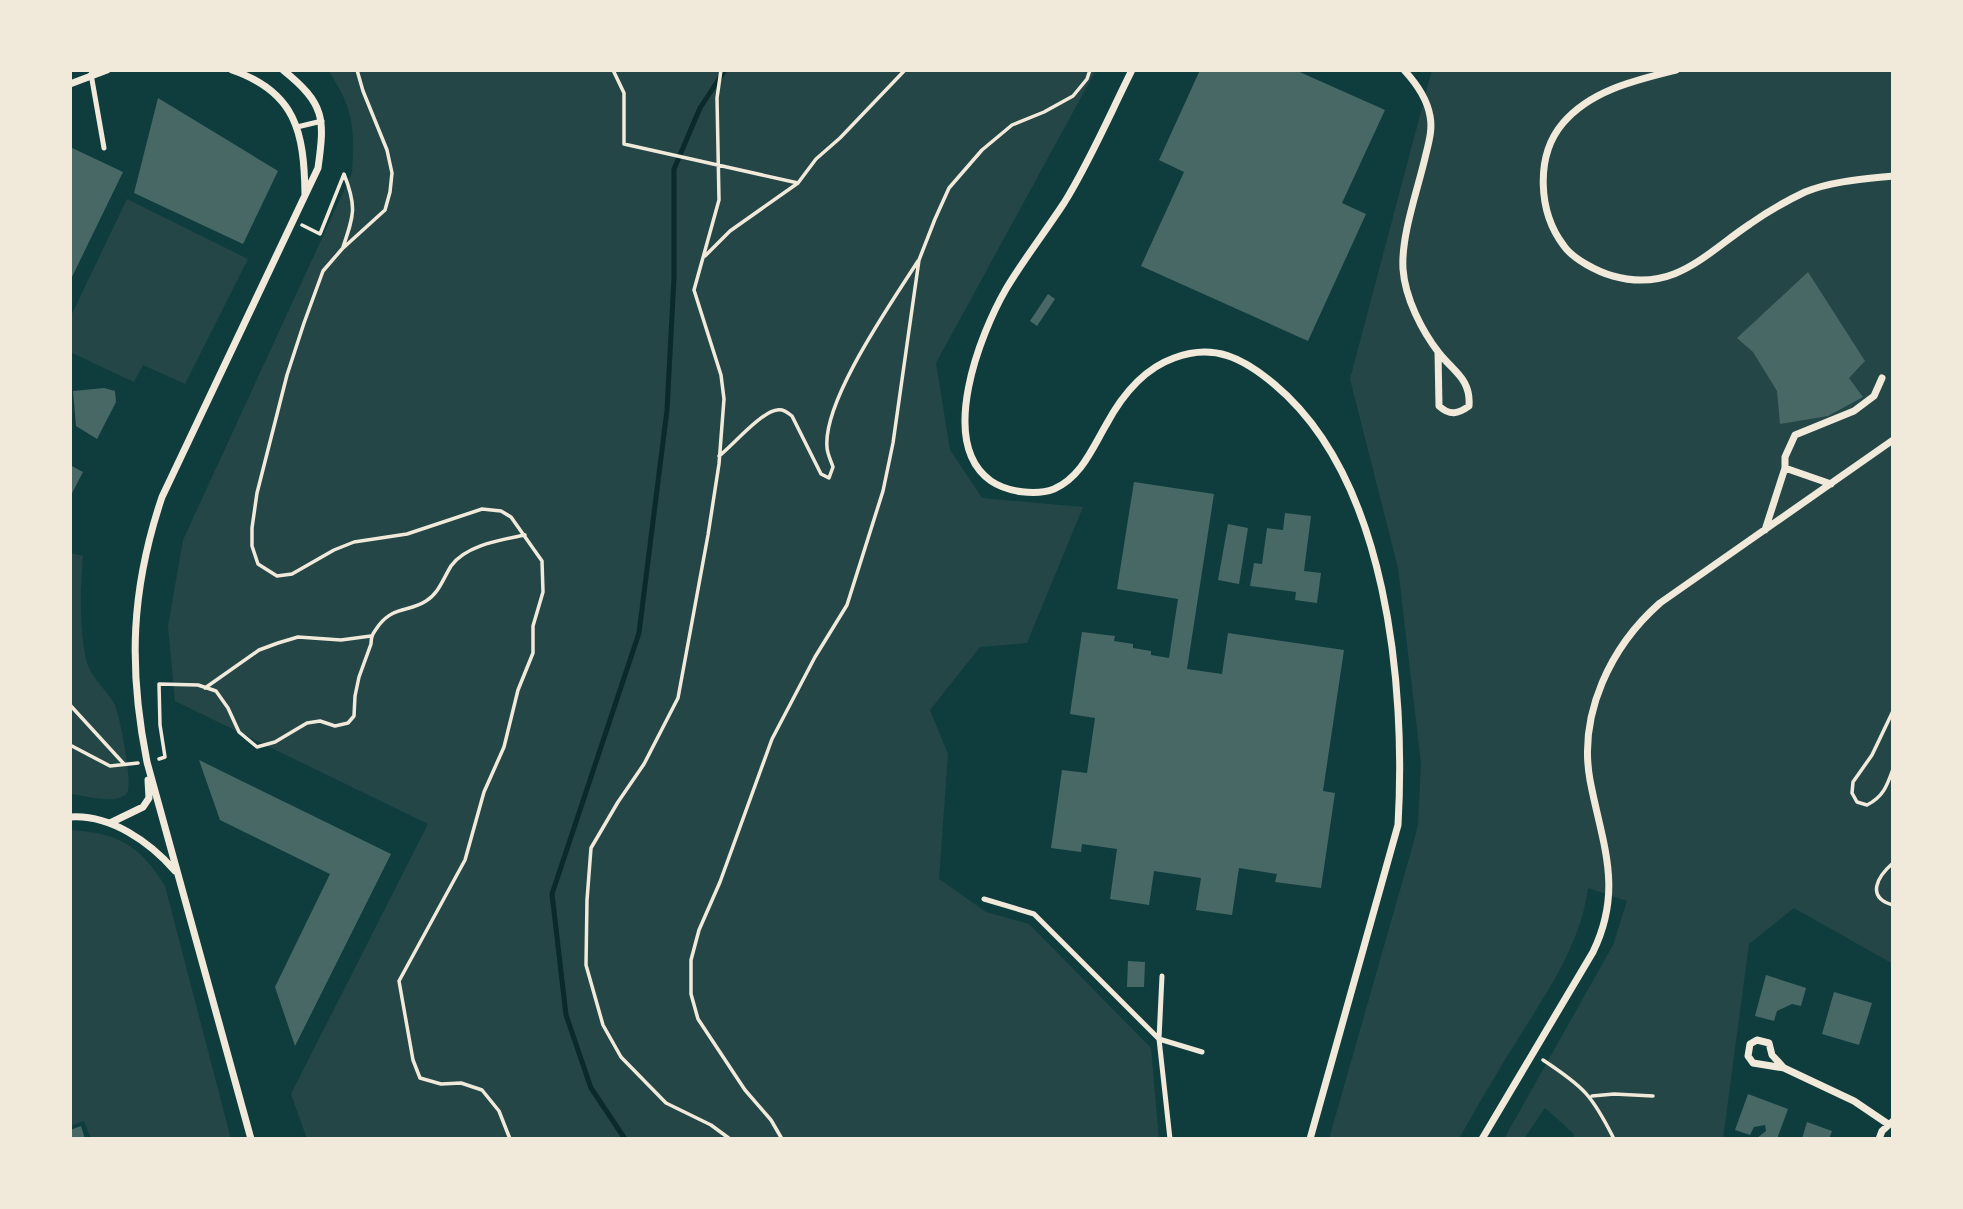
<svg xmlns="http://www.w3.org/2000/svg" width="1963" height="1209" font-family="Jost,sans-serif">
<rect width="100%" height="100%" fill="#0f3d3e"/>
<path fill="#244646" d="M328,70H1096L936,363L950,450L982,498L1083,507L1027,643L980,647L930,710L948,754L939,879L986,912L1029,924L1151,1048L1159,1139H1011L999,1137L990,1139H307L291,1094L428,824L175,701L168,626L183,540L352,173C355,128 354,109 328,70Z
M1432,70H1893V964L1794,908L1749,944L1723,1139H1575L1573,1133L1545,1108L1524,1139H1504L1613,945L1627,901L1588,888C1581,943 1548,991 1519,1037C1498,1071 1478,1104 1459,1139H1329L1412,848L1418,825L1421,764L1398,568L1350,379Z
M127,199L248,259L185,384L143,365L134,382L70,352V318Z
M70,553L83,556C80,588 79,631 87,663C92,678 106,690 114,703C120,714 133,784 127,793C116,806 85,795 70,794Z
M70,830C118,833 140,845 165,886L231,1139H91L84,1121L70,1126Z"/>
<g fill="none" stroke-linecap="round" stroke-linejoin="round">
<path stroke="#0a2a2b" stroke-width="5" d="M625,1139L591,1088L566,1015L552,894L639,633L667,410L674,278V169L700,108L725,70"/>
</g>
<path fill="#486865" d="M1200,70H1295L1385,110L1342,203L1366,214L1308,341L1141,266L1184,172L1159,160Z
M158,98L278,171L243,244L134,193Z
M70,147L123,172L70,281Z
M1808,272L1865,361L1849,378L1863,397L1828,416L1780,424L1777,391L1753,352L1737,338Z
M1048,294L1055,299L1037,326L1030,321Z
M104,388L115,391L116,402L97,439L76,426L73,391Z
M70,465L83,472L70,497Z
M1134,482L1214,494L1187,669L1222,674L1228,633L1344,650L1323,791L1335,793L1321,888L1275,882L1277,874L1239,868L1232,915L1196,910L1201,878L1154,871L1149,905L1110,899L1117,849L1082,844L1081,852L1051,848L1062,770L1087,773L1095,718L1070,714L1082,632L1115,636L1114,641L1133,644V648L1151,651V655L1169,658L1178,599L1117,589Z
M1285,513L1311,516L1304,571L1321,573L1317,603L1295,600L1296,592L1250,586L1254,563L1262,564L1267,528L1283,530Z
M1228,524L1248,528L1239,584L1218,580Z
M199,760L391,854L295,1046L275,987L330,874L220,820Z
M1128,961L1145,962L1144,987H1127Z
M1766,975L1806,988L1801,1006L1792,1004L1777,1011L1774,1021L1755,1016Z
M1834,992L1872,1003L1859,1045L1822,1034Z
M1748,1094L1788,1109L1777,1139H1756L1766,1131L1765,1125L1754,1127L1750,1135L1735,1130Z
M1807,1122L1832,1131L1829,1139H1802Z
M81,1126L85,1139H70V1130Z"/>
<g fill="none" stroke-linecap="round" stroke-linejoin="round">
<path stroke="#f1e9da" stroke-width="3.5" d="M357,70L363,91L387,150L392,173L390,192L385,210L342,249L323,271L304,323L287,375L257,493L252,528V546L258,564L277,576L292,574L334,550L354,542L407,534L482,509L501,511L511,517L542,561L543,592L533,626V653L518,690L504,747L484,792L465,860L399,981L413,1060L420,1078L441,1084L461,1083L482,1090L499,1111L510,1139
M613,70L624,93V144L798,183
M721,70L717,98L719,200L694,290L721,375L724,399L719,464L708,535L678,698L644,764L618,802L591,848L587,900L586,965L603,1025L621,1057L666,1103L711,1125L730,1139
M302,225L320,234L344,174C357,207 354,215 343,247
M705,256L730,231L798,183L816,159L840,138L905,70
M719,456C733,445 761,412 777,410C783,409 787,412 792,416L821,474L829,478L833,467C831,461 827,453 827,447C823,400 892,302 918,261
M205,688L259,650L278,643L298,637L341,640L371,636
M70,705L124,764
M1893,711L1872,755L1853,782L1852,793L1857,802L1867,805C1883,797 1887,786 1893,769
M70,745L110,766L138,763
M159,759L165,757L160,725L159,684L198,685L216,691L228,708L239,732L257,747L275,742L307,723L320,721L335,726L348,723L354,716L355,696L359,677L371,644C371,635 374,632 379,625C394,606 409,612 426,601C439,593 443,579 451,566C466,545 501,540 525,535
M1893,863C1878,876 1865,897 1893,905
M1543,1060C1584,1087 1592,1095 1614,1139
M1592,1096L1614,1094L1653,1096
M782,1139L771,1120L745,1090L698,1019L691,994V960L699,930L720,882L772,739L815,657L847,605L883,491L893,443L919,260L935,219L949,188L982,150L1012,125L1044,112L1073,96L1087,79L1090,70"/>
<path stroke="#f1e9da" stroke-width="5" d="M91,74L104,148
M297,127L322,121
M984,899L1034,914L1159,1039L1202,1052
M1162,976L1159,1039L1170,1139"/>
<path stroke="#f1e9da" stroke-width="7" d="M232,70C296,92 304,132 305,194
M1132,70C1110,114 1090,161 1064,203C1045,232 1024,259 1006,289C980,334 937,443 991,481C1007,492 1036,496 1054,489C1081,477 1092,449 1106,425C1121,397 1143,369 1174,358C1214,343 1243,358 1274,384C1388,479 1406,687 1398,825L1310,1139
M1404,70C1416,83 1427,98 1430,116C1433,130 1428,145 1425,158C1417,192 1401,236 1403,269C1405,298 1422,331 1439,353C1454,372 1471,379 1469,406C1458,414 1450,416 1439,406L1438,352
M1676,70C1636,80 1591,90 1563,123C1535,156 1538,212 1564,246C1573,259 1598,272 1613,276C1674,293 1705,254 1750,224C1767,212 1786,201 1805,192C1832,181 1864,179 1893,176
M70,84L107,70
M1785,468L1831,484
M1765,530L1785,468V457L1795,435L1854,411L1874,396L1882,378
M70,817C110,814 150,842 175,871
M110,823L143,807L149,798L148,780
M1784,1068L1772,1055L1769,1043L1757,1040L1750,1044L1748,1056L1753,1063L1784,1068L1854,1101L1888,1124
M251,1139L147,762C128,667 131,589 162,497L318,168C325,118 325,104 283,70
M1482,1139L1593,952C1624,888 1602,844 1590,780C1578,714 1611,646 1660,603L1893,440
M1879,1139L1882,1131L1893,1121"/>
</g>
<rect width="1963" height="1209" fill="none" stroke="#f1e9da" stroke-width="144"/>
</svg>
